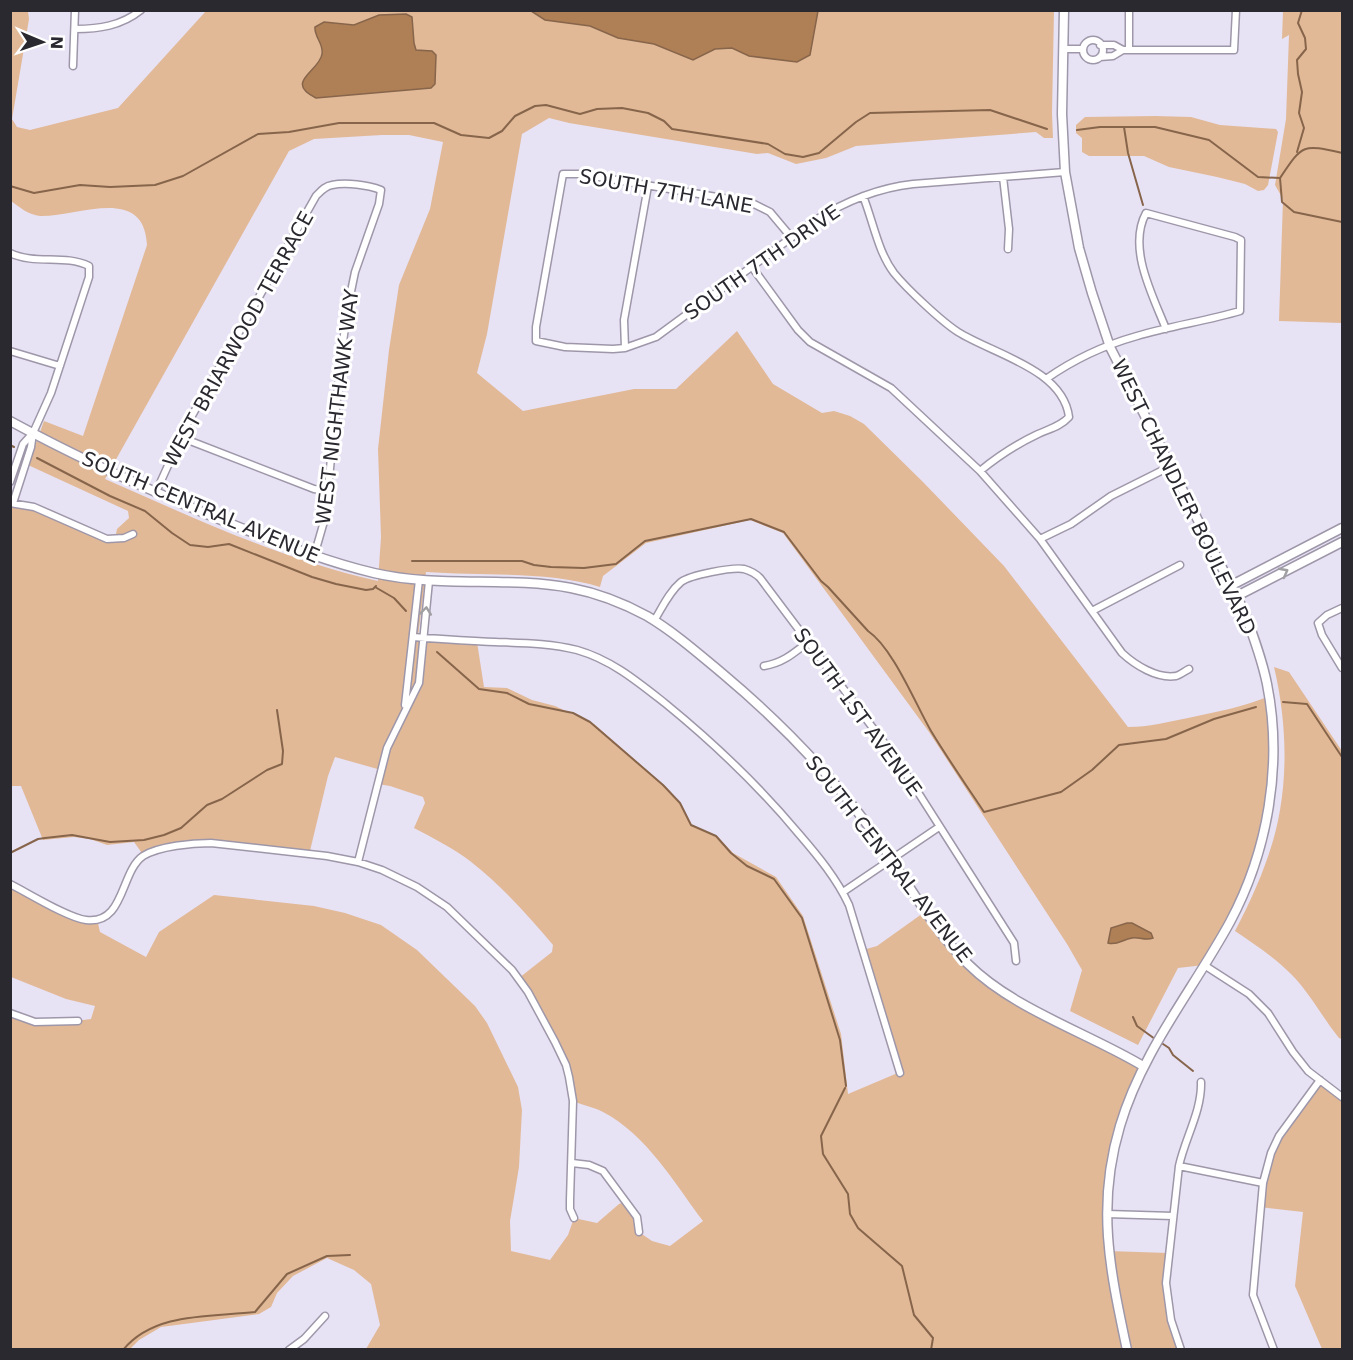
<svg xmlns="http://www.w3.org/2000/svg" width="1353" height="1360" font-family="'DejaVu Sans',sans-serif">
<rect width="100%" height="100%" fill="#e8e2f5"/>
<path fill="#e1b997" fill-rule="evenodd" d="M11,11H28L29,19L12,119L17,127L30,130L118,108L206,11H1054L1052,113L1053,138H1044L1036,132L856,146L826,158L796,164L768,153L757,154L569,123L549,118L522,134L487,334L477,373L523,411L634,389H676L737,331L773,384L822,413L834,411L850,416L864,424L923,482L1004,566L1128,727C1149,727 1168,722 1188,718C1216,712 1243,707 1270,696V804L1243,894L1204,965L1178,968L1138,1045L1070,1011L1082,970L1067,944L929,732L783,533L750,520L646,543L603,576L600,587C550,571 480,576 426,572L418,637L477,642L484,687L507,688L532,700L555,706L594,724L665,786L681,804L692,826L717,836L733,853L776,877L803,916L841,1034L848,1094L900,1072L863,950L877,946L926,911L938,929L998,988L1143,1066L1112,1159L1108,1251L1169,1253L1168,1303L1181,1349H366L380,1325L371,1284L354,1270L327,1258L293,1276L277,1293L271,1307L259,1314L161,1327L139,1340L130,1349H11V1013C35,1023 64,1023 91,1019L95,1006L66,999L11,977V884L75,917L97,919L100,932L146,957L159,932L214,895L314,906L345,913L381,925L417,950L475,1006L487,1023L518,1087L522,1110L519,1167L510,1221L511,1251L550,1260L568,1235L574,1218L597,1223L619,1204L627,1201L637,1217L639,1232L652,1241L670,1246L703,1221C675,1184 647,1135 603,1112C594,1107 582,1105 573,1101L566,1065L519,978L552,952L553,945C528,915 501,885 470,861C453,848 433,838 414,828L425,803L423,797L390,786L378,784L381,770L335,757L328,776L309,855L192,843L144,856L134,842L107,845L90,839L74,837L43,840L21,786H11V503L34,507L115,539L117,529L129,518L128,511L28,465L44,421L83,436L147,245C144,184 78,217 40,216C29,215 19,207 11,201ZM382,135H409L443,142L430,209L399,285L389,350L378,449L381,537L378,581C283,560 194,518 105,479L289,151L314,139Z
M1283,11H1342V323L1279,321L1283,199L1275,185L1286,119L1289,35L1282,39Z
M1155,116L1191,117L1220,125L1276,129L1278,132L1268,185L1264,190L1258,191L1245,184L1217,177L1169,167L1144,156H1089L1082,152V138L1076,133V125L1085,117Z
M1274,667L1289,672L1342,751V1039L1339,1038C1322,1017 1310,993 1291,974C1274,957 1254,944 1235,931C1255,893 1273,852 1280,810C1288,764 1285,713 1274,667Z
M1320,1080L1342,1097V1349H1322L1295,1286L1303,1212L1260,1207L1271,1153Z"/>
<path fill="#af7f56" stroke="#87654b" stroke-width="1.5" d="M531,11H818L810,55L797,62L749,56L732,48L715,49L693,60L654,44L618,38L590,26L545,20Z
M406,14L412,17L414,43L416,50L432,51L436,55L435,84L431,88L316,98C283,82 320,71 322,54C324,44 314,37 315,27L324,22L354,25L379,15Z
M1127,923H1132L1151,933L1153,938C1146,941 1140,937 1132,938C1123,939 1117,946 1108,943L1111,928Z"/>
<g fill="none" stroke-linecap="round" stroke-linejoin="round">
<path stroke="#87654b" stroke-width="2" d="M1124,127L1128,153L1143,205
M1077,130L1100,127H1155L1209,140L1258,177L1280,178L1282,202L1294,212L1342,222
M1297,152L1304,128L1299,113L1302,92L1298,74L1297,60L1306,49L1305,38L1298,23L1302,10
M1280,178C1303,144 1302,144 1342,153
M10,186L34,193L80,185L110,187L155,185L183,176L258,134L289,132L339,123H434L461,135L489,138L502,131L515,116L535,106L546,105L580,114L597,109L622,108L648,113L664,121L672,129L768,144L785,154L803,157L819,153L856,122L870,113L990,110L1047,129
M10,445L14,447
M37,458L110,496L145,511L172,533L190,545L208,547L229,544L312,577L336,584L366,590L373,589L376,586
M412,561H522L534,565L551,567L584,568L616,564L645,541L751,519L784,532L821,581L828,587L868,631C893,648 915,703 931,731C948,759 966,785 984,812L1061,792L1092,770L1119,745L1166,739L1214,719L1256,707
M375,587L394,598L406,611
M437,652L479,689L507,693L529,704L573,713L590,722L663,785L680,803L691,825L716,836L731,853L747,866L774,879L802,918L840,1040L846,1086
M1283,702L1307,704L1342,757
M10,853L38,839L45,838L72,835L110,842L144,840L164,835L181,828L207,805L222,799L267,770L282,764L283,751L277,710
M1133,1017L1137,1026L1155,1039
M1160,1042L1169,1048L1173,1055L1193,1071
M845,1088L821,1136L823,1154L848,1194L850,1214L858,1228L902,1266L914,1315L933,1338L931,1350
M123,1350C154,1312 210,1317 255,1312L287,1274L327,1256L350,1255"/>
<g stroke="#9e97a9" stroke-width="9">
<path id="street" d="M75,29C99,29 121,26 141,10
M1083 50a10 10 0 1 1 20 0a10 10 0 1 1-20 0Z
M1100,45H1114L1123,50H1234L1236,10
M1063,49H1083
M1129,50V10
M1100,57L1113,56L1123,50
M73,66L75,10
M1003,177L1009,229L1008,249
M863,196C873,221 878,252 894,273C906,288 941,321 958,332C993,354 1063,369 1069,417C1060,427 1048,429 1036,435C1015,445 997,457 980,471
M791,237L770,212L752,203L581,174H563L536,327V341L565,347L613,349L625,348L656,337L814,221C844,202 877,188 913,184L1065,172
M10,253C35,265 65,254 89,266V277L51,393L33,433L31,447L13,503
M752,267L798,330L810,342L891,388L980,471L1040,539L1122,653C1135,665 1157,679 1176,676C1180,675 1185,671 1189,669
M625,348L624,320L648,186
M10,351L60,366
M1046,379C1073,360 1105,345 1137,336C1170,326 1206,321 1240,311L1241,240L1235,237L1146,213C1127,248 1153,296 1166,329
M180,437L314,489L327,491
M10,482L23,444L32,434
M156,492L185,428L316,196C321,191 325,186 332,185C346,182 368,185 381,190L379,204L355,272L348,306L342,349L325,518L314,556
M10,503L34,507L107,539L124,538L133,534
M1040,539L1071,524L1111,496L1171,466
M1342,608L1327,615L1318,623L1322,635L1342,668
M1092,611L1180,565
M654,621C662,608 669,592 681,582C690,575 732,567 744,569C751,571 755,573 760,578L900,764L1014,943L1016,961
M413,637C440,639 468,641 495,642C522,643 550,643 577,650C612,660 638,682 666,704C715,744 759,786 799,834C818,856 837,879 849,905L900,1073
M764,666C783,663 794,653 808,642
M405,705L419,580
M358,862L387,748L419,683L429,581
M10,884C28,893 68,918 86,920C125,925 120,872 143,856C159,846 193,843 211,843L327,856L358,862L382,870L417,887L447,907L512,970L528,992L555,1042L566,1065L569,1077L573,1101L570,1200V1209L574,1218
M843,892L939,827
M1204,965L1249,994L1268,1013L1293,1052L1308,1071L1342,1097
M10,1013L35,1022L78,1021
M572,1163L589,1165L603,1171L637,1217L639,1232
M1179,1166L1263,1183
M1107,1214L1173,1216
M289,1350L304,1339L325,1316
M1181,1350L1171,1320L1166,1283L1179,1166C1185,1138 1202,1111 1201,1082
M1274,1350L1253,1295L1263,1183L1271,1153L1279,1136L1320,1080"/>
</g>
<g stroke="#9e97a9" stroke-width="11">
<path id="secondary" d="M1064,10L1062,114L1065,172L1079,248L1092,293L1110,347L1244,611C1253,635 1262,659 1267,684C1283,764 1268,851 1230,922C1193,990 1142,1051 1120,1126C1096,1206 1110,1270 1127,1350
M10,421C80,459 153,492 226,522C275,541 323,561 374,573C439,588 506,576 571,588C597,593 623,603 647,616C674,632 699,654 723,674C779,721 829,772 872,831C904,875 929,925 968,964C1013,1009 1088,1033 1143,1066
M1232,585L1342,528
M1237,596L1342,542"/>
</g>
<use href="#street" stroke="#fff" stroke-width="6"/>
<use href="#secondary" stroke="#fff" stroke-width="8"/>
</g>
<defs><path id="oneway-chevron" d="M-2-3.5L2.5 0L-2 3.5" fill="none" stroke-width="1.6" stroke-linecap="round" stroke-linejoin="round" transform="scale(1.5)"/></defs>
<g stroke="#a09fa2">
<use href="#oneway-chevron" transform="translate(1284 572) rotate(-28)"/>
<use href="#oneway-chevron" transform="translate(426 611) rotate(-84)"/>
</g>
<g text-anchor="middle" stroke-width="6" stroke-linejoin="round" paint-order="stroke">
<g font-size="20" fill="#2b2930" stroke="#fff">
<text transform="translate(666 191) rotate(10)" y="7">SOUTH 7TH LANE</text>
<text transform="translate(762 262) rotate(-35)" y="7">SOUTH 7TH DRIVE</text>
<text transform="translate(238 339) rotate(-61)" y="7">WEST BRIARWOOD TERRACE</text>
<text transform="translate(337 407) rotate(-83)" y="7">WEST NIGHTHAWK WAY</text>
<text transform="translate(1184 497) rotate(64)" y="7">WEST CHANDLER BOULEVARD</text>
<text transform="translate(201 507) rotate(23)" y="7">SOUTH CENTRAL AVENUE</text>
<text transform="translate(858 712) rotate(54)" y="7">SOUTH 1ST AVENUE</text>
<text transform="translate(889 859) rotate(52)" y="7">SOUTH CENTRAL AVENUE</text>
</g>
</g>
<rect width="1353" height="1360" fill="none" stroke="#2b2930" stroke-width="24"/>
<g transform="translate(42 42) rotate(92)" stroke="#ffffff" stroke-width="4.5" paint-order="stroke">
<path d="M0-4.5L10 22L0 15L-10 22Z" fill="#2b2930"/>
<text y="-9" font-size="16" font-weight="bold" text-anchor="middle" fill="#2b2930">N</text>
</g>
</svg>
